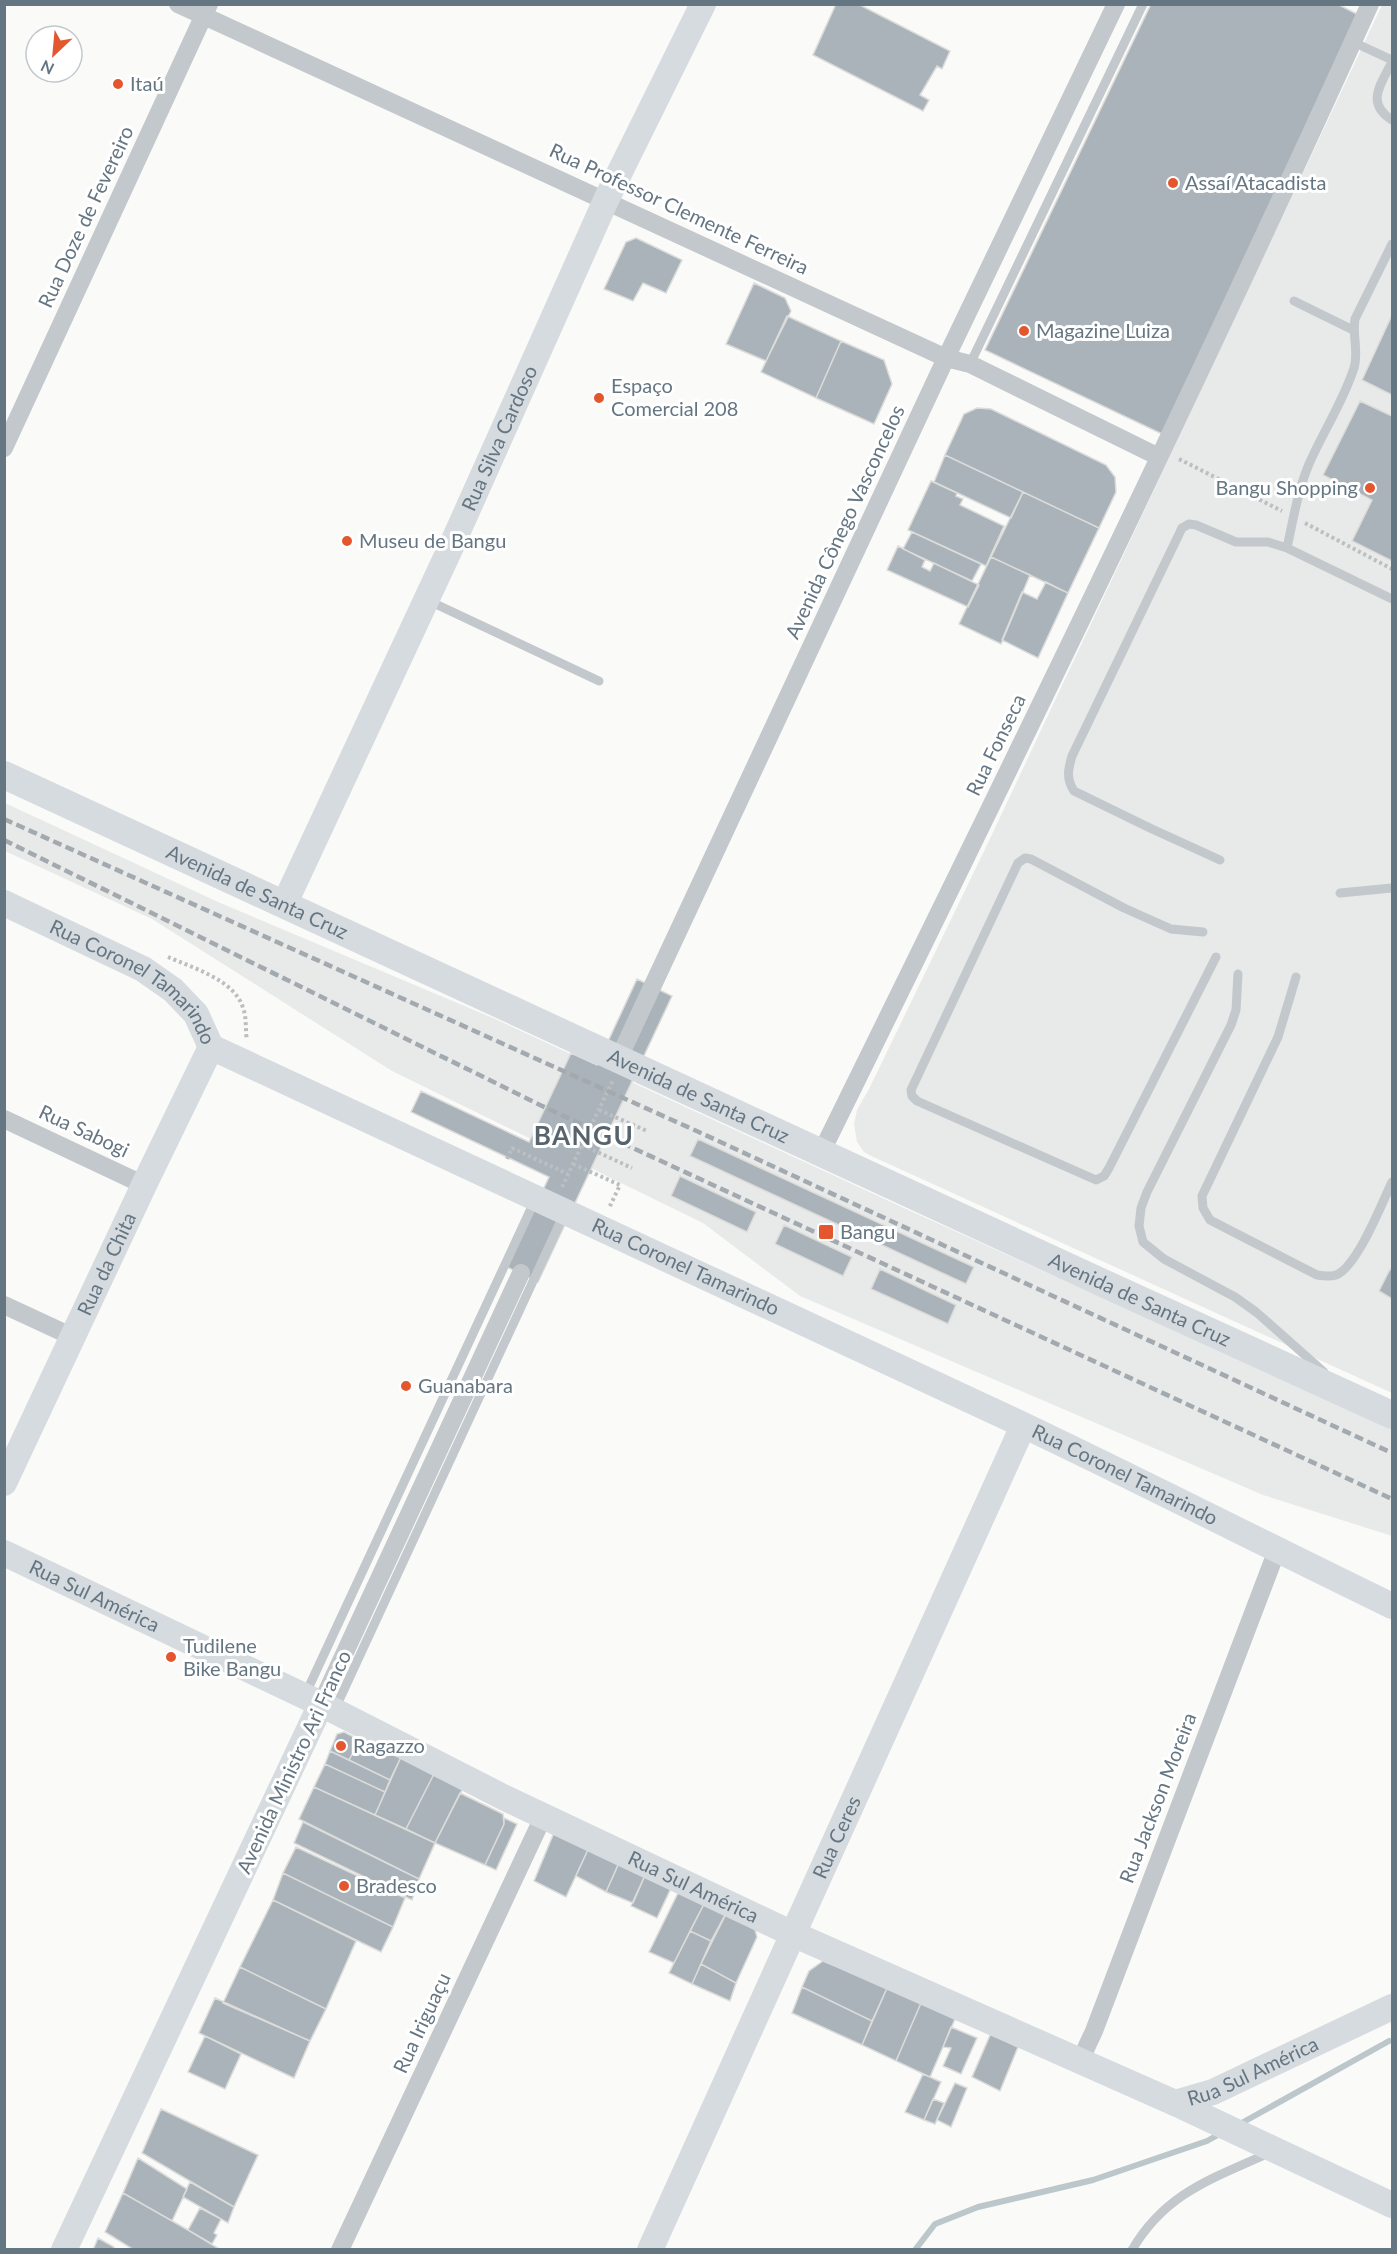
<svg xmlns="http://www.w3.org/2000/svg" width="1397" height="2254" font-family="Lato,sans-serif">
<rect width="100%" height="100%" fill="#fafaf8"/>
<path fill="#e8e9e9" d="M1382,5H1392V1393L869,1155L864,1152L857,1142L854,1124L857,1110L870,1087L987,845Z
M5,803L218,902L493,1018L904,1208L1392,1429V1536L1263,1495L800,1296L703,1223L392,1071L152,919L5,851Z"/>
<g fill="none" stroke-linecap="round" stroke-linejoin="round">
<path stroke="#bbc7cb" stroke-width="6" d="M1238,2125L1389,2041
M915,2250L935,2224L978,2207L1093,2180L1207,2141L1223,2132"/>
</g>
<path fill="#aab3b9" stroke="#dcdcda" stroke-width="1.5" d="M836,4H858L950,51L942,69L937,66L920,95L929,100L923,111L813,55Z
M1151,4H1337L1361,16L1162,434L985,350Z
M636,238L682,260L666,293L643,283L633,301L604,289L626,242Z
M754,283L785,298L791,311L766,361L726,344Z
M1392,315V395L1362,380Z
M787,316L841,341L816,398L761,372Z
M841,341L884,360L892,384L874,424L816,398Z
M1360,401L1392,416V561L1352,541L1372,500L1323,475Z
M977,408L991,409L1106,465L1115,477L1116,492L1099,528L945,455L964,414Z
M945,455L1023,492L1011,518L934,482Z
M931,481L957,493L956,496L963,499L960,505L1004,526L986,566L908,530Z
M1023,492L1099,528L1068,593L991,557Z
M912,532L981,564L972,581L903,549Z
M898,546L925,560L922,567L930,571L934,563L979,585L968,607L887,570Z
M991,557L1030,575L1001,644L959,624Z
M1046,582L1068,593L1038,658L1002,640L1022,592L1037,599Z
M637,979L672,996L538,1282L507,1267L549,1177L411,1112L421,1091L529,1142L571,1053L597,1065Z
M698,1139L974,1267L966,1284L690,1156Z
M680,1176L756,1212L747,1232L671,1196Z
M784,1225L852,1257L843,1276L775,1244Z
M880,1269L956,1305L948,1324L871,1289Z
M1390,1269L1392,1271V1299L1379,1291Z
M344,1732L360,1740L349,1760L330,1751L337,1734Z
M360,1740L401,1757L390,1780L349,1760Z
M330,1751L390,1780L385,1792L325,1764Z
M401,1757L435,1772L406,1829L375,1815Z
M325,1764L385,1792L375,1815L314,1787Z
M435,1772L464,1786L435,1843L406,1829Z
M314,1787L435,1843L419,1879L299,1819Z
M460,1793L503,1814L504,1824L485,1865L435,1843Z
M504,1818L517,1824L496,1870L485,1865L504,1824Z
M303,1822L419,1879L412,1900L294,1843Z
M564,1830L591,1843L566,1897L534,1881L553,1835Z
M591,1843L621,1858L606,1892L576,1876Z
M296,1847L405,1898L393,1927L283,1873Z
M620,1861L646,1873L633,1903L606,1892Z
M283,1873L393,1927L381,1952L273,1900Z
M646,1873L672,1886L657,1918L631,1906Z
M680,1889L705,1902L674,1963L649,1952Z
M273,1900L356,1941L326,2009L240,1967Z
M705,1902L726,1913L711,1941L690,1931Z
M728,1910L754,1926L757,1937L736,1983L701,1964Z
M690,1931L711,1941L692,1984L669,1973Z
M823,1961L888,1986L872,2021L802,1987L809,1971Z
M701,1964L736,1983L730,2001L692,1984Z
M240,1967L326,2009L310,2041L223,2003Z
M888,1986L921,2003L896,2061L862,2045Z
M802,1987L872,2021L862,2045L792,2013Z
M215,1998L310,2041L294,2078L199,2033Z
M921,2003L955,2019L930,2077L896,2061Z
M951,2027L977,2038L961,2074L943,2066L951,2048L943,2047Z
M991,2033L1018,2047L1000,2091L972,2077Z
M205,2036L241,2054L225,2089L188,2072Z
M923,2074L941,2082L924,2120L905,2112Z
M955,2083L967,2088L951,2127L937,2120Z
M933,2099L944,2103L935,2124L924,2120Z
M161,2109L258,2155L234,2207L142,2153Z
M138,2158L187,2189L172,2221L123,2193Z
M190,2182L234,2207L228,2223L183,2197Z
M123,2193L188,2230L221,2250H134L105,2232Z
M200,2208L221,2219L214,2233L217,2235L212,2244L188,2230Z
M98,2238L114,2247L113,2250H93Z"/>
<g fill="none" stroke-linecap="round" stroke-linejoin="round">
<path stroke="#bbbfc2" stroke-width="4" stroke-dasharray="3 3" stroke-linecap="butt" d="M1179,459L1282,511
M1305,523L1392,569
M168,957C193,968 235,980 243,1008C247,1018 245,1030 247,1040
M599,1110L647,1131
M582,1145L632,1168
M507,1159L512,1148L568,1174
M573,1164L620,1185L609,1208
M562,1187L613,1080"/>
<path stroke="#c3c8cc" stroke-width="9" d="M1353,42L1392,60
M1392,62C1381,84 1365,103 1392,120
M1294,301L1353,330
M970,364L1143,4
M1287,548C1293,520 1298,490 1309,464C1323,432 1343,402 1354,368C1359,352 1352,335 1355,319L1392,244
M427,600L599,681
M1220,860L1152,829L1074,791C1066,778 1068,770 1072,756L1182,528L1189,524L1196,525L1236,542H1268L1287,548L1392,599
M1340,893L1392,888
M1203,932L1171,929L1124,908L1031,859L1025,858L1018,863L911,1090L912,1096L917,1101L1096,1180L1104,1176L1109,1168L1216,957
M1238,974L1236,1010L1231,1025L1147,1192L1141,1208L1139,1226L1143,1242L1164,1259L1235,1297L1256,1312L1324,1372
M1296,977L1278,1037L1202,1196L1203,1208L1210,1220L1317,1275C1323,1276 1330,1277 1336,1275C1357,1267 1382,1203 1392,1182
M306,1693L535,1200
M335,1709L565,1212
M1132,2250C1166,2192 1214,2178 1271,2152"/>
<path stroke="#c3c8cc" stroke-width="18" d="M178,4L946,358L970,364L1159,457
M4,448L209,4
M618,1060L946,358L1116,4
M4,1119L144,1185
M821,1153C1008,773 1195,391 1370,4
M4,1305L73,1337
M321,1704L521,1273
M1080,2061L1094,2031L1277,1550
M340,2250L544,1815"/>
<g stroke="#d6dbdf" stroke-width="26">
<path id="s1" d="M4,903L143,969L173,990L196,1014L211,1047C482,1172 752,1297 1021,1424C1145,1483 1268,1546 1392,1606"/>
<path id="s2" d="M284,905L450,549L606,200L703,4"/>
<path id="s3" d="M4,1483L144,1185L211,1047"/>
<path id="s4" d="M4,1553L321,1704L503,1797L793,1934L1175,2103L1392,2205"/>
<path id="s5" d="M1175,2103L1213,2092L1392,2007"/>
<path d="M64,2250L321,1704"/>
<path id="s6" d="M650,2250L1023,1426"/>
</g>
<path stroke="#d6dbdf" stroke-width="28" id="s7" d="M4,775L1105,1284L1392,1415"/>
<path stroke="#a2aab0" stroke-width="4.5" stroke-dasharray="9 4.5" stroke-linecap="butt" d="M4,819L701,1133L1392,1453
M4,840L540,1105L1392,1499"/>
</g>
<g fill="#e4572e" stroke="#fff" stroke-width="2">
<circle cx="118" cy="84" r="6"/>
<circle cx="1173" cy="183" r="6"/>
<circle cx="1024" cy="331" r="6"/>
<circle cx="599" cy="398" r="6"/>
<circle cx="1370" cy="488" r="6"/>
<circle cx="347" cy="541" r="6"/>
<rect x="818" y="1224" width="16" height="16" rx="3"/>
<circle cx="406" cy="1386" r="6"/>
<circle cx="171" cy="1657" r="6"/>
<circle cx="341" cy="1746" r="6"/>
<circle cx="344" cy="1886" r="6"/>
</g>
<g text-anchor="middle" stroke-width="6" stroke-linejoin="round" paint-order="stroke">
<g font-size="20" fill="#657683" stroke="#fff" text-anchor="start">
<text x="130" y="91">Itaú</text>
<text x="1185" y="190">Assaí Atacadista</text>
<text x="1036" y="338">Magazine Luiza</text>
<text x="611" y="393">Espaço<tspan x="611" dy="23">Comercial 208</tspan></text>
<text x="1358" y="495" text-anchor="end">Bangu Shopping</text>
<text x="359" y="548">Museu de Bangu</text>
<text x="840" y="1239">Bangu</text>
<text x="418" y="1393">Guanabara</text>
<text x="183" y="1653">Tudilene<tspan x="183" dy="23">Bike Bangu</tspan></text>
<text x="353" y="1753">Ragazzo</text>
<text x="356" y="1893">Bradesco</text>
</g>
<g font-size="20" fill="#657683" stroke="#fff">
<text transform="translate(679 209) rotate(25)" y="7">Rua Professor Clemente Ferreira</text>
<text transform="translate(86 217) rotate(-65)" y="7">Rua Doze de Fevereiro</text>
<text dy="7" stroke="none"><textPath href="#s2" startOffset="514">Rua Silva Cardoso</textPath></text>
<text transform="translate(845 522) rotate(-65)" y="7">Avenida Cônego Vasconcelos</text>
<text transform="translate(996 745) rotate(-64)" y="7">Rua Fonseca</text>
<text dy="7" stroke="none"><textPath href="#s7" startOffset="279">Avenida de Santa Cruz</textPath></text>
<text dy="7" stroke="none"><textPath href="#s1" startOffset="154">Rua Coronel Tamarindo</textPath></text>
<text dy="7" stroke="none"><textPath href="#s7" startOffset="765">Avenida de Santa Cruz</textPath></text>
<text transform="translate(84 1131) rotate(25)" y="7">Rua Sabogi</text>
<text dy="7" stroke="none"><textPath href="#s3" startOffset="242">Rua da Chita</textPath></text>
<text dy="7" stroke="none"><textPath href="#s1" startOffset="783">Rua Coronel Tamarindo</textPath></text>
<text dy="7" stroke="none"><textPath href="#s7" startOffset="1251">Avenida de Santa Cruz</textPath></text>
<text dy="7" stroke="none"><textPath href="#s1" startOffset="1269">Rua Coronel Tamarindo</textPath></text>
<text dy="7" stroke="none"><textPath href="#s4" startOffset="100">Rua Sul América</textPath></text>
<text transform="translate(294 1762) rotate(-65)" y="7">Avenida Ministro Ari Franco</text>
<text transform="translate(1158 1798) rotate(-69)" y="7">Rua Jackson Moreira</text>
<text dy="7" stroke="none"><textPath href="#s6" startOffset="453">Rua Ceres</textPath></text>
<text dy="7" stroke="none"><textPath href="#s4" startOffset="766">Rua Sul América</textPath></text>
<text transform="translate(422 2023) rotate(-65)" y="7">Rua Iriguaçu</text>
<text dy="7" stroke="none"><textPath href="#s5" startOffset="84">Rua Sul América</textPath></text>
</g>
<g font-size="26" font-weight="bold" letter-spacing="1.5" fill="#57646e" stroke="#fff">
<text x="584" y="1145">BANGU</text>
</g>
</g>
<rect width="1397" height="2254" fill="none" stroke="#657683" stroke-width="12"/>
<g transform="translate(54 54) rotate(206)"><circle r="28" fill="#ffffff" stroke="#c1c8cd" stroke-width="1.5"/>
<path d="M0-4.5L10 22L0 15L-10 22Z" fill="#e4572e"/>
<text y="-9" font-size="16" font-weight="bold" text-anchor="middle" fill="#657683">N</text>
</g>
</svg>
